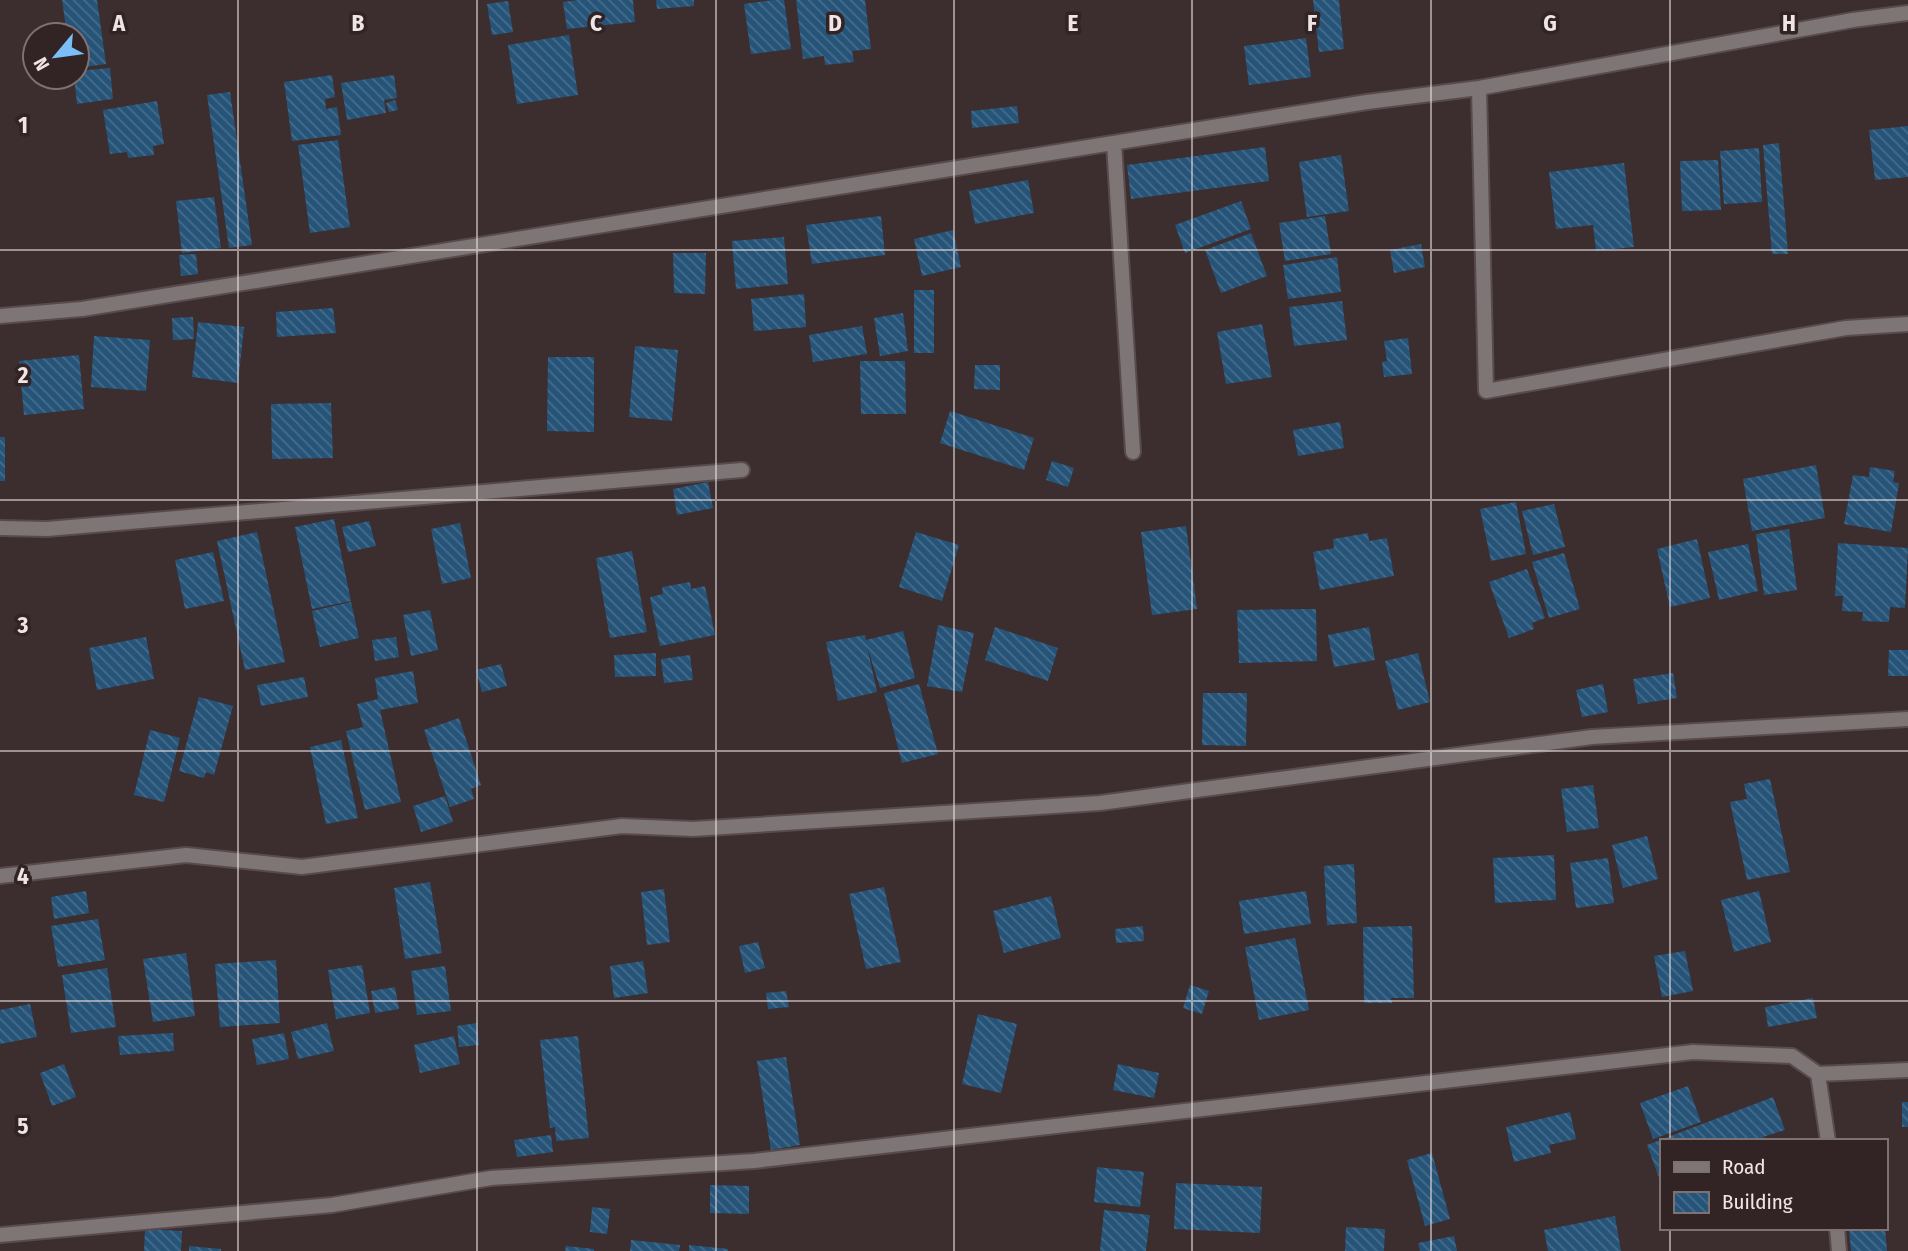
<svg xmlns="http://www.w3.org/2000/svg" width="1908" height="1251" font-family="'Fira Sans Condensed',sans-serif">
<defs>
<pattern id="building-back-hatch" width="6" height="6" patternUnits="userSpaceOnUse" patternTransform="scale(1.75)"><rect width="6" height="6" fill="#265478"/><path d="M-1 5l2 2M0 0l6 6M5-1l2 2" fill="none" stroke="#466c8b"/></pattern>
</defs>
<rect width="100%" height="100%" fill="#3c2d2f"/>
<path fill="url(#building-back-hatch)" d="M62,0H97L106,64L77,68V35H67Z
M578,0H633L635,22L567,29L563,2Z
M656,0H694V6L657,9Z
M774,0H784L791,49L751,54L744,4Z
M796,0H865L871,49L852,51L854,62L825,65L824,56L803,59Z
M1313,0H1339L1344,49L1319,52Z
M508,1L513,32L492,35L487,4Z
M569,35L578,95L517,104L508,45Z
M1306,38L1311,77L1249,85L1244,46Z
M110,68L113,99L77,104L74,77H77V71Z
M332,75L335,97L325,99L326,109L337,107L341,135L292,141L284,82Z
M394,75L397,98L384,100L386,113L347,120L341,83Z
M230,92L252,245L229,248L207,95Z
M395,100L398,110L389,112L386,103Z
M157,101L164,144L153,146L154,155L128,158L127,152L110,154L103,110Z
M1017,106L1019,123L972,128L971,111Z
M1908,126V177L1875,180L1869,130Z
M338,140L350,227L310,233L298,145Z
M1779,143L1788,254H1772L1763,145Z
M1265,147L1269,181L1131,199L1127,165Z
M1759,148L1762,202L1724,204L1720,151Z
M1341,155L1349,211L1307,217L1299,162Z
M1718,160L1721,210L1682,211L1680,161Z
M1624,163L1634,247L1596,251L1593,225L1556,229L1549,172Z
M1028,180L1034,213L975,224L969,191Z
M214,197L221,248L182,253L176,201Z
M1241,201L1251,229L1185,253L1175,225Z
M881,216L885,255L812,264L806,225Z
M1325,216L1331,254L1285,261L1279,223Z
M953,230L961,267L922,276L914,239Z
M1251,233L1267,276L1221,293L1205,250Z
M784,237L788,284L736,289L732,241Z
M1421,244L1425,267L1394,273L1390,250Z
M673,253H706L705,294L674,293Z
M196,254L198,274L181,276L179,255Z
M1337,257L1341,292L1288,299L1283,265Z
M914,290H934V353H914Z
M804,294L806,327L754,331L751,299Z
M1342,301L1347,340L1294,346L1289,307Z
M333,308L336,333L277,337L276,312Z
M903,313L908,351L880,356L874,318Z
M193,317L194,339L173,340L172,318Z
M198,322L244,327L238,383L192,377Z
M1262,324L1272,377L1226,384L1217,332Z
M862,326L867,354L813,362L809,335Z
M94,336L150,340L146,391L91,387Z
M1408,338L1412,374L1384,377L1382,362L1387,361L1384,341Z
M635,346L678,350L672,421L629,417Z
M79,355L84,409L24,415L19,361Z
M548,357H594V432L547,431Z
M860,361H905L906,414H861Z
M975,365H1000V390L974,389Z
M331,403L333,458L272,459L271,404Z
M950,411L1034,438L1024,470L940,443Z
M1340,422L1344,448L1298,456L1293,430Z
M0,437H5V481H0Z
M1052,461L1074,468L1068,487L1046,480Z
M1816,465L1825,518L1752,531L1743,479Z
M1870,467L1895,471L1893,482L1899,483L1891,532L1844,524L1853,475L1869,477Z
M708,482L713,508L677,515L673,489Z
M1516,502L1526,554L1491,561L1480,509Z
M1554,504L1565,547L1533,555L1522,511Z
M334,519L351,601L312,609L295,527Z
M369,521L376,546L348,552L342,527Z
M460,523L471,578L442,584L431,529Z
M1186,526L1197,609L1152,615L1141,532Z
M1789,529L1797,590L1764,595L1756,534Z
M257,532L285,662L245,670L217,541Z
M916,532L959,545L942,601L899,587Z
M1368,533L1369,541L1387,538L1394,576L1320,590L1313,552L1334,548L1333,539Z
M1697,539L1710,598L1670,607L1657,549Z
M1838,543L1908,548L1905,608L1890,607L1889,622L1862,621L1863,612L1842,611L1843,596H1835Z
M1748,544L1758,591L1719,600L1708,552Z
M632,551L647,632L610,638L596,558Z
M213,552L224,601L185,609L175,560Z
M1564,553L1580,609L1549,618L1532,562Z
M1527,569L1545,618L1532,623L1534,629L1509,638L1489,582Z
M690,582L691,589L705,586L715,635L660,646L650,597L663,594L662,587Z
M351,602L359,638L320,647L312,611Z
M1316,609L1317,661L1239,663L1237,610Z
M430,610L438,650L411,656L403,615Z
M938,625L974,633L962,692L927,686Z
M995,627L1058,648L1048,681L985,660Z
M1369,627L1375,660L1334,667L1328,635Z
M903,631L915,678L880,688L867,646L877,692L838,701L826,642L865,635L866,640Z
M146,637L154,679L97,690L89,648Z
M396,637L399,657L375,661L372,640Z
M1889,650H1908V676H1888Z
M656,653V676L615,677L614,655Z
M1418,653L1430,702L1398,710L1385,661Z
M690,655L693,680L664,683L661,659Z
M501,664L507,686L482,692L476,670Z
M413,671L418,703L380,710L401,802L365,810L346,731L363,727L357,704L378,699L375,678Z
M1673,673L1677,698L1638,704L1633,679Z
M304,677L308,697L261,706L257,685Z
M919,684L938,754L902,763L884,693Z
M1603,684L1608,712L1582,717L1576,690Z
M1203,693H1247L1246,746L1202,745Z
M199,697L233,706L214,775L206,772L204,778L179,771Z
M459,718L481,785L471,789L474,799L450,807L424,730Z
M150,730L180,738L164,802L134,795Z
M341,740L358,818L326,824L310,747Z
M1770,779L1790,872L1747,880L1730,802L1747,799L1744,784Z
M1593,785L1599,828L1567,832L1561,789Z
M445,796L453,822L421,832L413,806Z
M1647,836L1658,879L1623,888L1612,845Z
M1554,855L1556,900L1495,903L1493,858Z
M1608,858L1614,903L1576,908L1570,863Z
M1354,864L1357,923L1327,925L1324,866Z
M430,882L442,953L405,959L394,888Z
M884,887L901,962L866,969L849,894Z
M664,889L670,942L647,945L641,892Z
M86,891L89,913L54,919L51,897Z
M1306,891L1311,924L1244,934L1239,901Z
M1759,891L1771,942L1734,952L1721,900Z
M1051,896L1061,938L1004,953L993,911Z
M98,919L105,960L58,967L51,926Z
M1143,926L1144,941L1116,943L1115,929Z
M1412,926L1414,998H1391L1392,1003H1364L1363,927Z
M1295,938L1309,1010L1259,1020L1245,947Z
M758,942L765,968L745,973L739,946Z
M1685,951L1693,991L1662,997L1654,956Z
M186,953L195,1016L153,1022L143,959Z
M276,960L280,1023L220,1027L215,964Z
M643,961L648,993L614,998L610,966Z
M362,965L370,1013L336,1019L328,970Z
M445,966L451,1011L417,1015L411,971Z
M107,968L116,1027L71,1033L62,975Z
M1190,985L1209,991L1202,1014L1183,1008Z
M395,987L399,1009L375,1013L371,991Z
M786,991L789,1007L768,1009L766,993Z
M1813,998L1817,1018L1768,1027L1765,1007Z
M30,1004L37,1037L0,1044V1010Z
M978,1014L1017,1024L1001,1093L962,1084Z
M327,1023L334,1051L298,1059L291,1032Z
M477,1023L479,1045L459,1047L457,1026Z
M173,1033L174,1051L120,1055L118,1036Z
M284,1033L289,1059L257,1065L252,1039Z
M454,1036L460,1064L420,1073L414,1045Z
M578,1036L589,1138L556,1141L555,1127L550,1128L540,1040Z
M786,1057L800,1145L771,1150L757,1061Z
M64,1064L76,1097L52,1106L40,1073Z
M1118,1064L1159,1073L1154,1098L1113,1090Z
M1688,1086L1701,1122L1653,1139L1640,1103Z
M1773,1097L1785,1130L1763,1137L1765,1141H1661V1183L1647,1145Z
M1902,1102H1908V1127H1902Z
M1570,1112L1576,1139L1549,1145L1551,1153L1514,1162L1506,1127Z
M551,1135L553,1152L517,1157L514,1140Z
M1432,1153L1450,1219L1425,1226L1407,1160Z
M1097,1167L1144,1172L1140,1207L1094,1202Z
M1176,1183L1262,1187L1260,1233L1174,1229Z
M710,1185L749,1186V1214L710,1213Z
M592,1207L610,1209L607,1234L590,1232Z
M1104,1210L1150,1215L1146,1251H1100Z
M1615,1216L1621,1251H1548L1544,1230Z
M1346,1227L1385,1229L1384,1251H1345Z
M1849,1228H1885L1887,1251H1851Z
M145,1229L182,1231L181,1251H144Z
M1454,1236L1457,1251H1420L1418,1243Z
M631,1240L680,1245L679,1251H630Z
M689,1245L728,1249V1251H689Z
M189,1246L221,1249V1251H189Z
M566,1246L594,1249V1251H565Z"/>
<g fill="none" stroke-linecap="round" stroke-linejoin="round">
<g stroke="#594a4c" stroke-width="18">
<path id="street" d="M1479,88L1486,391L1846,328L1908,324
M1114,143L1133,452
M0,316L82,309L1367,102L1479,88L1853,20L1908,13
M0,528L47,529L742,470
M0,876L186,855L302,867L622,826L693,829L1100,803L1592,737L1908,719
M1818,1074L1828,1141
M1837,1228L1839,1251
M0,1235L332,1205L491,1178L754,1161L1693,1052L1792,1056L1818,1074L1908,1070"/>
</g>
<use href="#street" stroke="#7d7576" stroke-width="14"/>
</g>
<path fill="none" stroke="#f0e5e6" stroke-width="2" stroke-opacity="0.55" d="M238,0V1251M477,0V1251M716,0V1251M954,0V1251M1192,0V1251M1431,0V1251M1670,0V1141M0,250H1908M0,500H1908M0,751H1908M0,1001H1908M1670,1228V1251"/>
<g font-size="23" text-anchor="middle" font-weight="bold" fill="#f0e5e6" stroke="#322325" stroke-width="7" stroke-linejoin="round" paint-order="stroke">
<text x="119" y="31">A</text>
<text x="358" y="31">B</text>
<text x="596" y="31">C</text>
<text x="835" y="31">D</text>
<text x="1073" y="31">E</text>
<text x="1312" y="31">F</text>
<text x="1550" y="31">G</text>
<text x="1789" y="31">H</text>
<text x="23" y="133">1</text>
<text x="23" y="383">2</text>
<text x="23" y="633">3</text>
<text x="23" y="884">4</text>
<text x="23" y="1134">5</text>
</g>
<rect x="1660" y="1139" width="228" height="91" fill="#322325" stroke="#7e7172" stroke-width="2"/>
<rect x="1674" y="1162" width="35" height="10" fill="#7d7576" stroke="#7e7172" stroke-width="2"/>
<text x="1722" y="1174" font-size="21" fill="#f0e5e6">Road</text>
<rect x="1674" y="1192" width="35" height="21" fill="url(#building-back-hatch)" stroke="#7e7172" stroke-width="2"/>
<text x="1722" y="1209" font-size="21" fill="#f0e5e6">Building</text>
<g transform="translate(56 56) rotate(241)"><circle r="33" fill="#322325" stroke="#7e7172" stroke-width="2"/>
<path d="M0-5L12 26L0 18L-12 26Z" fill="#7abff8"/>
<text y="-10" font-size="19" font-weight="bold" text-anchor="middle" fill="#f0e5e6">N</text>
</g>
</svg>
